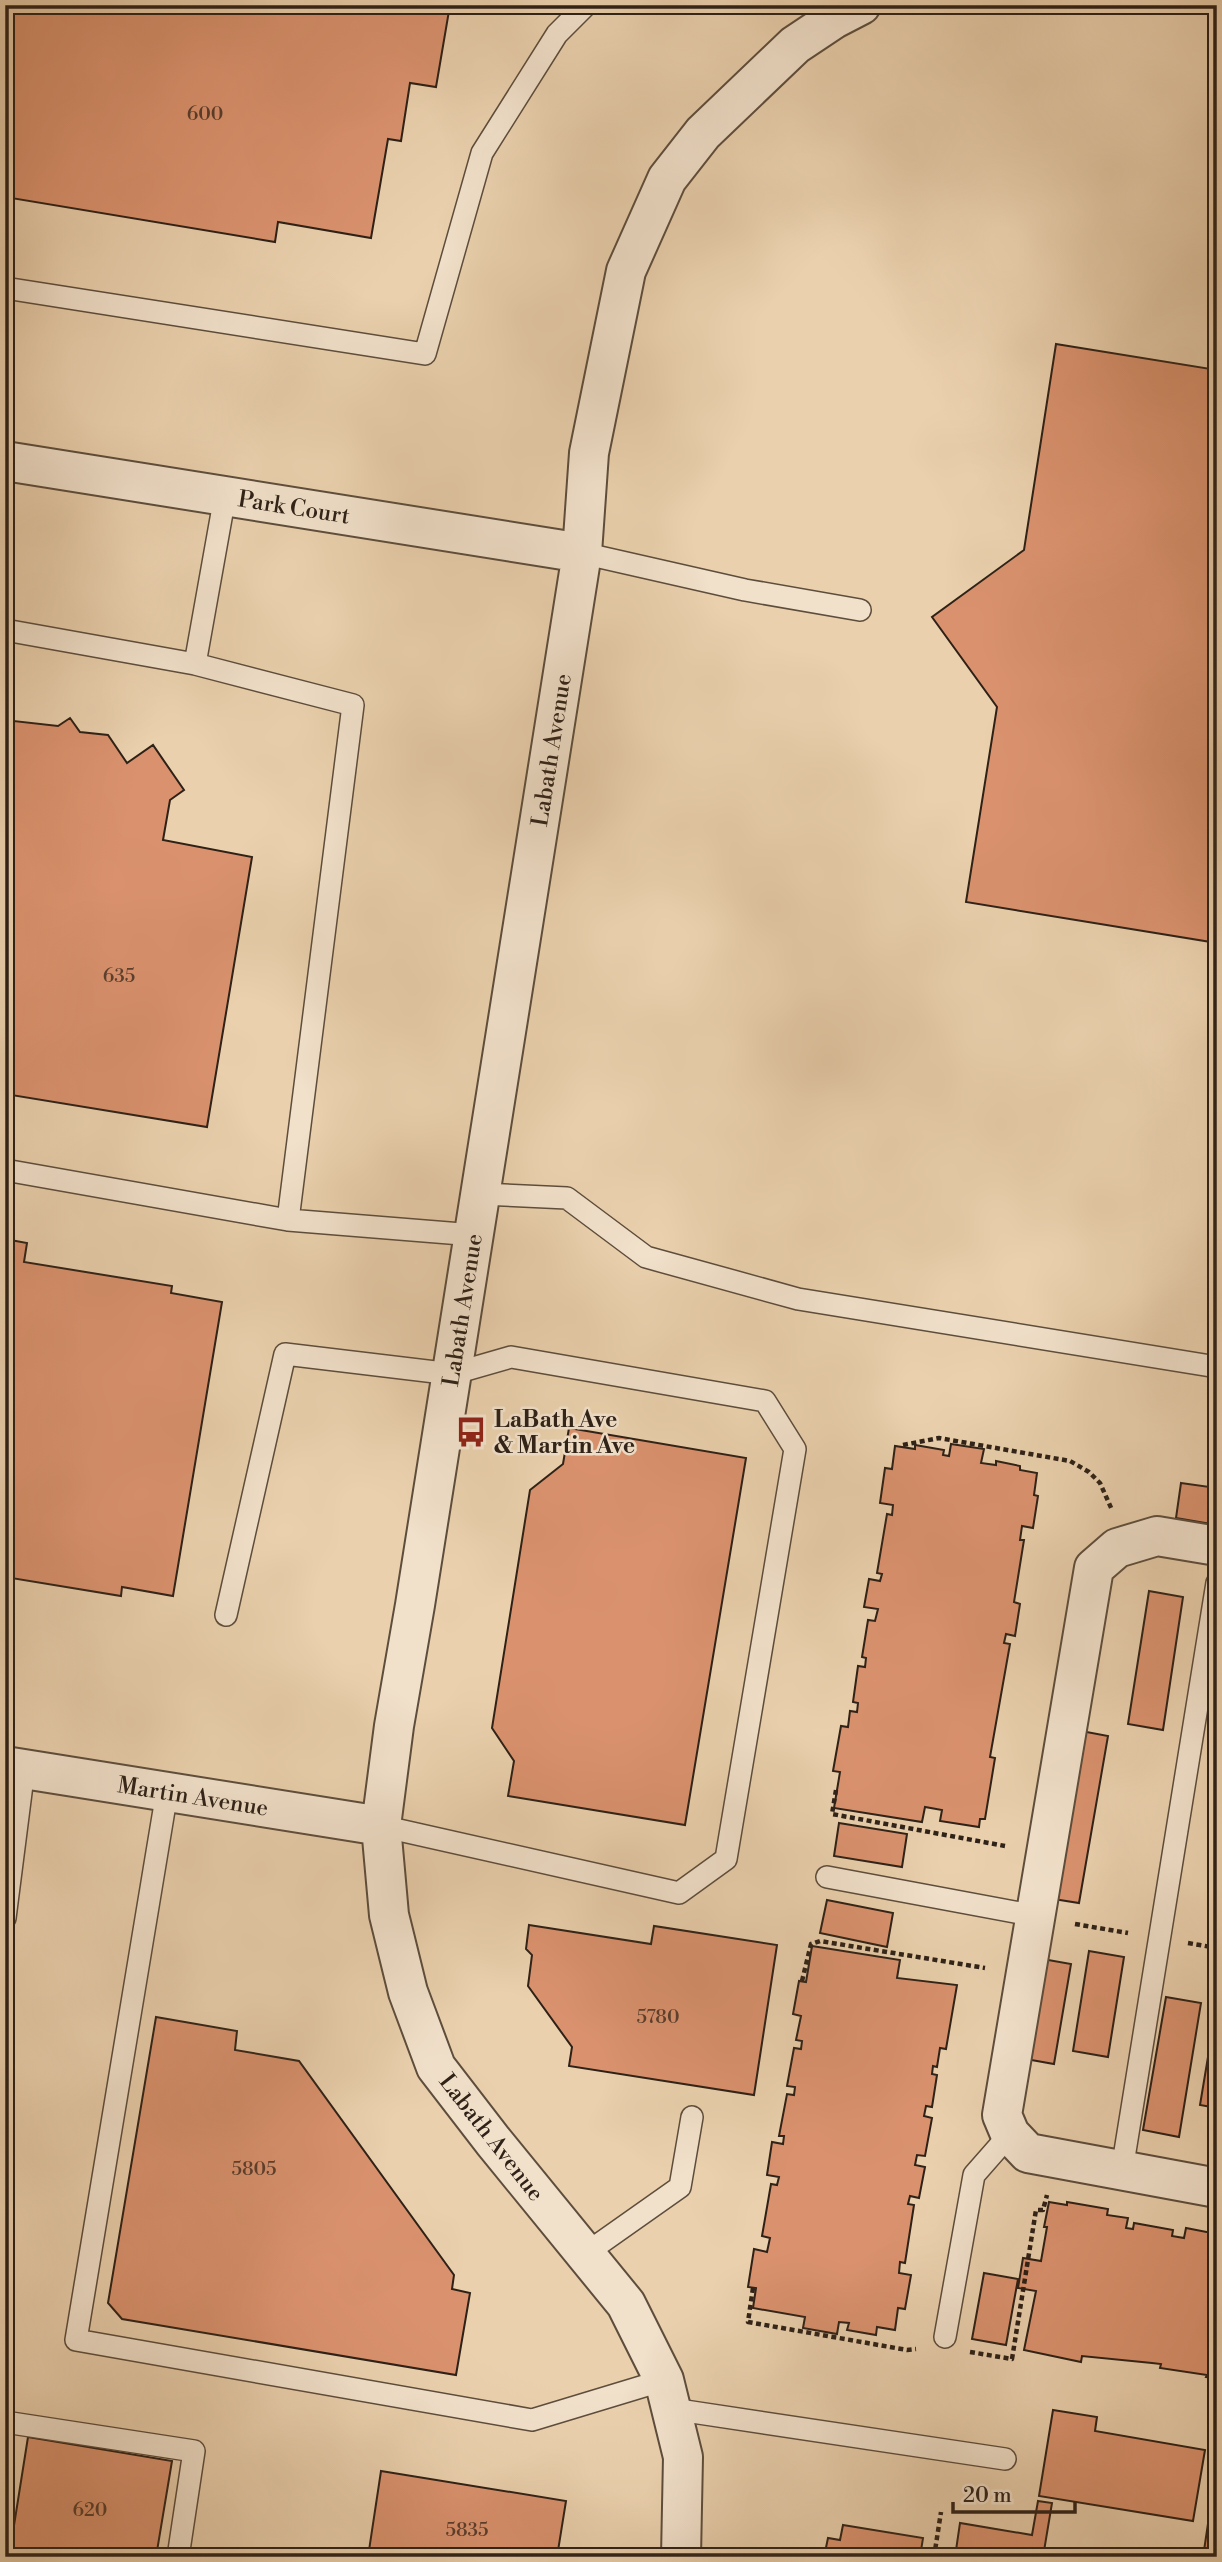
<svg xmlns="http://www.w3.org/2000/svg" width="1222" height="2562" font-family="'Libre Bodoni',serif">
<rect width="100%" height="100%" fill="#ead0ad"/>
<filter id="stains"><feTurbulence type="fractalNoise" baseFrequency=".00286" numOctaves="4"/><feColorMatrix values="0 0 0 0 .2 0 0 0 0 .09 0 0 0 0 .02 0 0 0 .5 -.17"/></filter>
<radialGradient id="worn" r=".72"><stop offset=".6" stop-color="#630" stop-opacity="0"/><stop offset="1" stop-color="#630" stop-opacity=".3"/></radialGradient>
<path fill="#da926e" stroke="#2e2117" stroke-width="2" d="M5,5H450L436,87L410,83L401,141L388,139L371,238L278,222L275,242L5,197Z
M1056,344L1217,370V943L966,902L997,707L932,617L1024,550Z
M70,718L80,732L108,735L127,763L153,745L184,790L170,800L163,840L252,857L207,1127L5,1094V777L14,721L58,726Z
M5,1239L27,1243L24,1262L172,1286L171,1293L222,1302L173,1596L122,1587L121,1596L5,1577Z
M569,1428L746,1458L685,1825L508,1796L514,1761L492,1728L530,1490L563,1464Z
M951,1444L984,1449L981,1463L996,1465V1461L1020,1466V1470L1037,1473L1034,1495L1038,1496L1033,1528L1022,1526L1020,1540H1024L1014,1602L1020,1604L1015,1636L1006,1634L1004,1643L1010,1644L990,1757L995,1758L985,1819H980L979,1827L940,1821L942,1810L925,1807L922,1822L834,1808L840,1772L833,1771L841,1726L848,1727L850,1711L857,1712L858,1703L853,1702L858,1666L865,1667L866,1658L862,1657L868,1620L875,1621L878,1609L864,1607L869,1579L880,1581L882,1574L877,1573L887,1514L892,1515L893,1505L880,1503L885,1468L892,1469L895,1446L915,1449V1445L944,1450L943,1455L949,1456Z
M1181,1483L1217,1488V1525L1176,1518Z
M1149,1591L1183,1597L1163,1730L1128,1724Z
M1217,1693V1738L1210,1737Z
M1076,1730L1108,1736L1079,1903L1047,1898Z
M839,1823L907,1834L902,1867L834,1856Z
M827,1900L893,1913L887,1947L820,1933Z
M529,1925L651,1944L654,1926L777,1945L754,2095L569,2066L572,2047L528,1986L532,1955L526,1949Z
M812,1946L900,1960L897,1978L957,1985L946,2049L940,2048L937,2067L933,2066L932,2074L937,2075L932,2107L926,2106L924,2116L932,2118L925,2156L917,2155L915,2165L925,2167L919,2198L910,2196L908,2204L914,2205L905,2263L900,2262L899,2273L911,2275L905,2309L898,2308L895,2330L877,2327L876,2335L847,2330L849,2323L839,2322L837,2334L803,2328L805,2317L753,2308L756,2288L748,2287L754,2249L767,2252L770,2238L762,2236L771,2184L777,2185L779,2177L767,2175L772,2142L783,2144L784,2136H779L787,2094L794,2095L795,2087L787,2086L794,2048L801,2049L802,2041L796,2040L801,2016L793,2014L799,1981L806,1982Z
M1089,1951L1124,1957L1108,2057L1073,2051Z
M1037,1958L1071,1964L1054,2064L1020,2058Z
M1166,1997L1201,2003L1179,2137L1143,2130Z
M156,2017L237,2031L235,2050L299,2061L454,2275L452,2289L470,2293L456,2375L122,2319L108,2303Z
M1211,2039L1217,2040V2108L1200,2105Z
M1049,2202L1067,2205V2202L1108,2209L1107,2215L1128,2218L1126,2228L1133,2229L1134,2223L1173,2230L1172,2236L1184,2238L1186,2228L1217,2234V2379L1206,2377L1207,2375L1160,2368L1161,2364L1152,2363L1082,2356L1081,2362L1024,2350L1036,2291L1018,2288L1023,2258L1041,2261L1047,2227H1044Z
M984,2273L1018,2279L1006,2345L972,2339Z
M1053,2410L1097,2417L1095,2431L1205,2450L1193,2521L1039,2496Z
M28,2437L172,2461L156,2557H9Z
M381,2471L566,2501L557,2557H368Z
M1038,2501L1052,2503L1044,2551L1078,2557H955L960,2523L1032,2535Z
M1211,2504L1217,2505V2557H1203Z
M843,2525L923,2538L920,2557H824L828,2538L840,2540Z"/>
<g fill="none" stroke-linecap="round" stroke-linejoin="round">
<g stroke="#5d4d3c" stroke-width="24">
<path id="lane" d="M5,288L425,354L482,153L557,34L586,5
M582,553L745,590L860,610
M5,630L195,664L353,705L288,1220
M195,664L225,496
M5,1170L288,1220L474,1235
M481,1194L567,1198L646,1257L798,1299L1217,1367
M226,1615L285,1354L452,1374L511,1357L765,1401L795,1449L726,1859L679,1893L381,1826
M167,1792L76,2340L532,2420L664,2380
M827,1877L1036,1916
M5,1918L24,1769
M1122,2170L1217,1583
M585,2254L680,2187L692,2117
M945,2337L974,2175L1010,2134
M672,2409L1005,2459
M5,2422L194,2451L178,2557"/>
</g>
<g stroke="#5d4d3c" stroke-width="42">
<path id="street" d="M5,461L582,553
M1217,1546L1157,1536L1117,1548L1094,1568L1002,2115L1010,2134L1028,2153L1217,2188
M5,1766L381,1826
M681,2557L683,2457L664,2380L626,2304L493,2141L436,2067L408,1992L389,1915L381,1826L394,1726L415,1605L582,553L589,453L626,271L667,179L703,133L795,45L834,19L861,5"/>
</g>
<path stroke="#2e2117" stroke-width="4.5" stroke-dasharray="5 3.5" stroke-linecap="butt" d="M903,1445L939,1438L1070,1461L1089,1472L1100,1483L1112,1510
M836,1790L832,1814L1005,1846
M1075,1924L1128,1933
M1188,1943L1217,1948
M802,1981L811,1944L820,1941L985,1968
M753,2288L748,2322L907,2350L916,2349
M970,2352L1012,2359L1036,2210H1043L1047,2195
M934,2557L941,2512"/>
<use href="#lane" stroke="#f1e0ca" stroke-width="21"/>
<use href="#street" stroke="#f1e0ca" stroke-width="38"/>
</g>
<defs>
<g id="bus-bare" transform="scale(2.415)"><path d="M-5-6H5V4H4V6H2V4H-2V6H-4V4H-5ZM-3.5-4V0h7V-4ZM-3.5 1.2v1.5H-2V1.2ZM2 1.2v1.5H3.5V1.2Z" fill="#8f2418" stroke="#f1e0ca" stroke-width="2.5" paint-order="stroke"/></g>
</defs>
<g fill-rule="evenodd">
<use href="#bus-bare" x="471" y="1432"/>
</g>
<g text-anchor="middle" stroke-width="5" stroke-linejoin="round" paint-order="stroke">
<g font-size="19" fill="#593d2d">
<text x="205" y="120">600</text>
<text x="119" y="982">635</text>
<text x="658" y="2023">5780</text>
<text x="254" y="2175">5805</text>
<text x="90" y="2516">620</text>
<text x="467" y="2536">5835</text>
</g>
<g font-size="23" fill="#2e2117" stroke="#f1e0ca">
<text transform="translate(294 507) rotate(9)" y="8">Park Court</text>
<text transform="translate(551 750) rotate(-81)" y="8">Labath Avenue</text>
<text transform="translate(462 1310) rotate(-81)" y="8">Labath Avenue</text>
<text transform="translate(193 1796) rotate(9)" y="8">Martin Avenue</text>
<text transform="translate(492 2137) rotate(52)" y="8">Labath Avenue</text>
</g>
<g font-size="23" font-weight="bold" fill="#2e2117" stroke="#f1e0ca" text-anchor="start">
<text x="494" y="1427">LaBath Ave<tspan x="494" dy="26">&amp; Martin Ave</tspan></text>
</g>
</g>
<rect width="1222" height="2562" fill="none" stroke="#ead0ad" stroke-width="28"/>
<rect x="7" y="7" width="1208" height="2548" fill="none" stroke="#2e2117" stroke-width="3.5"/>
<rect x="14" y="14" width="1194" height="2534" fill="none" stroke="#2e2117" stroke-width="2"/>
<path d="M953 2502v10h122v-10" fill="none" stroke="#2e2117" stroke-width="3.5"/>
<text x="963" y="2502" font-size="21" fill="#2e2117" stroke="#f1e0ca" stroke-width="5" paint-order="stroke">20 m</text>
<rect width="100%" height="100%" filter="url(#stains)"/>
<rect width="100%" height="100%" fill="url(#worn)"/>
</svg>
